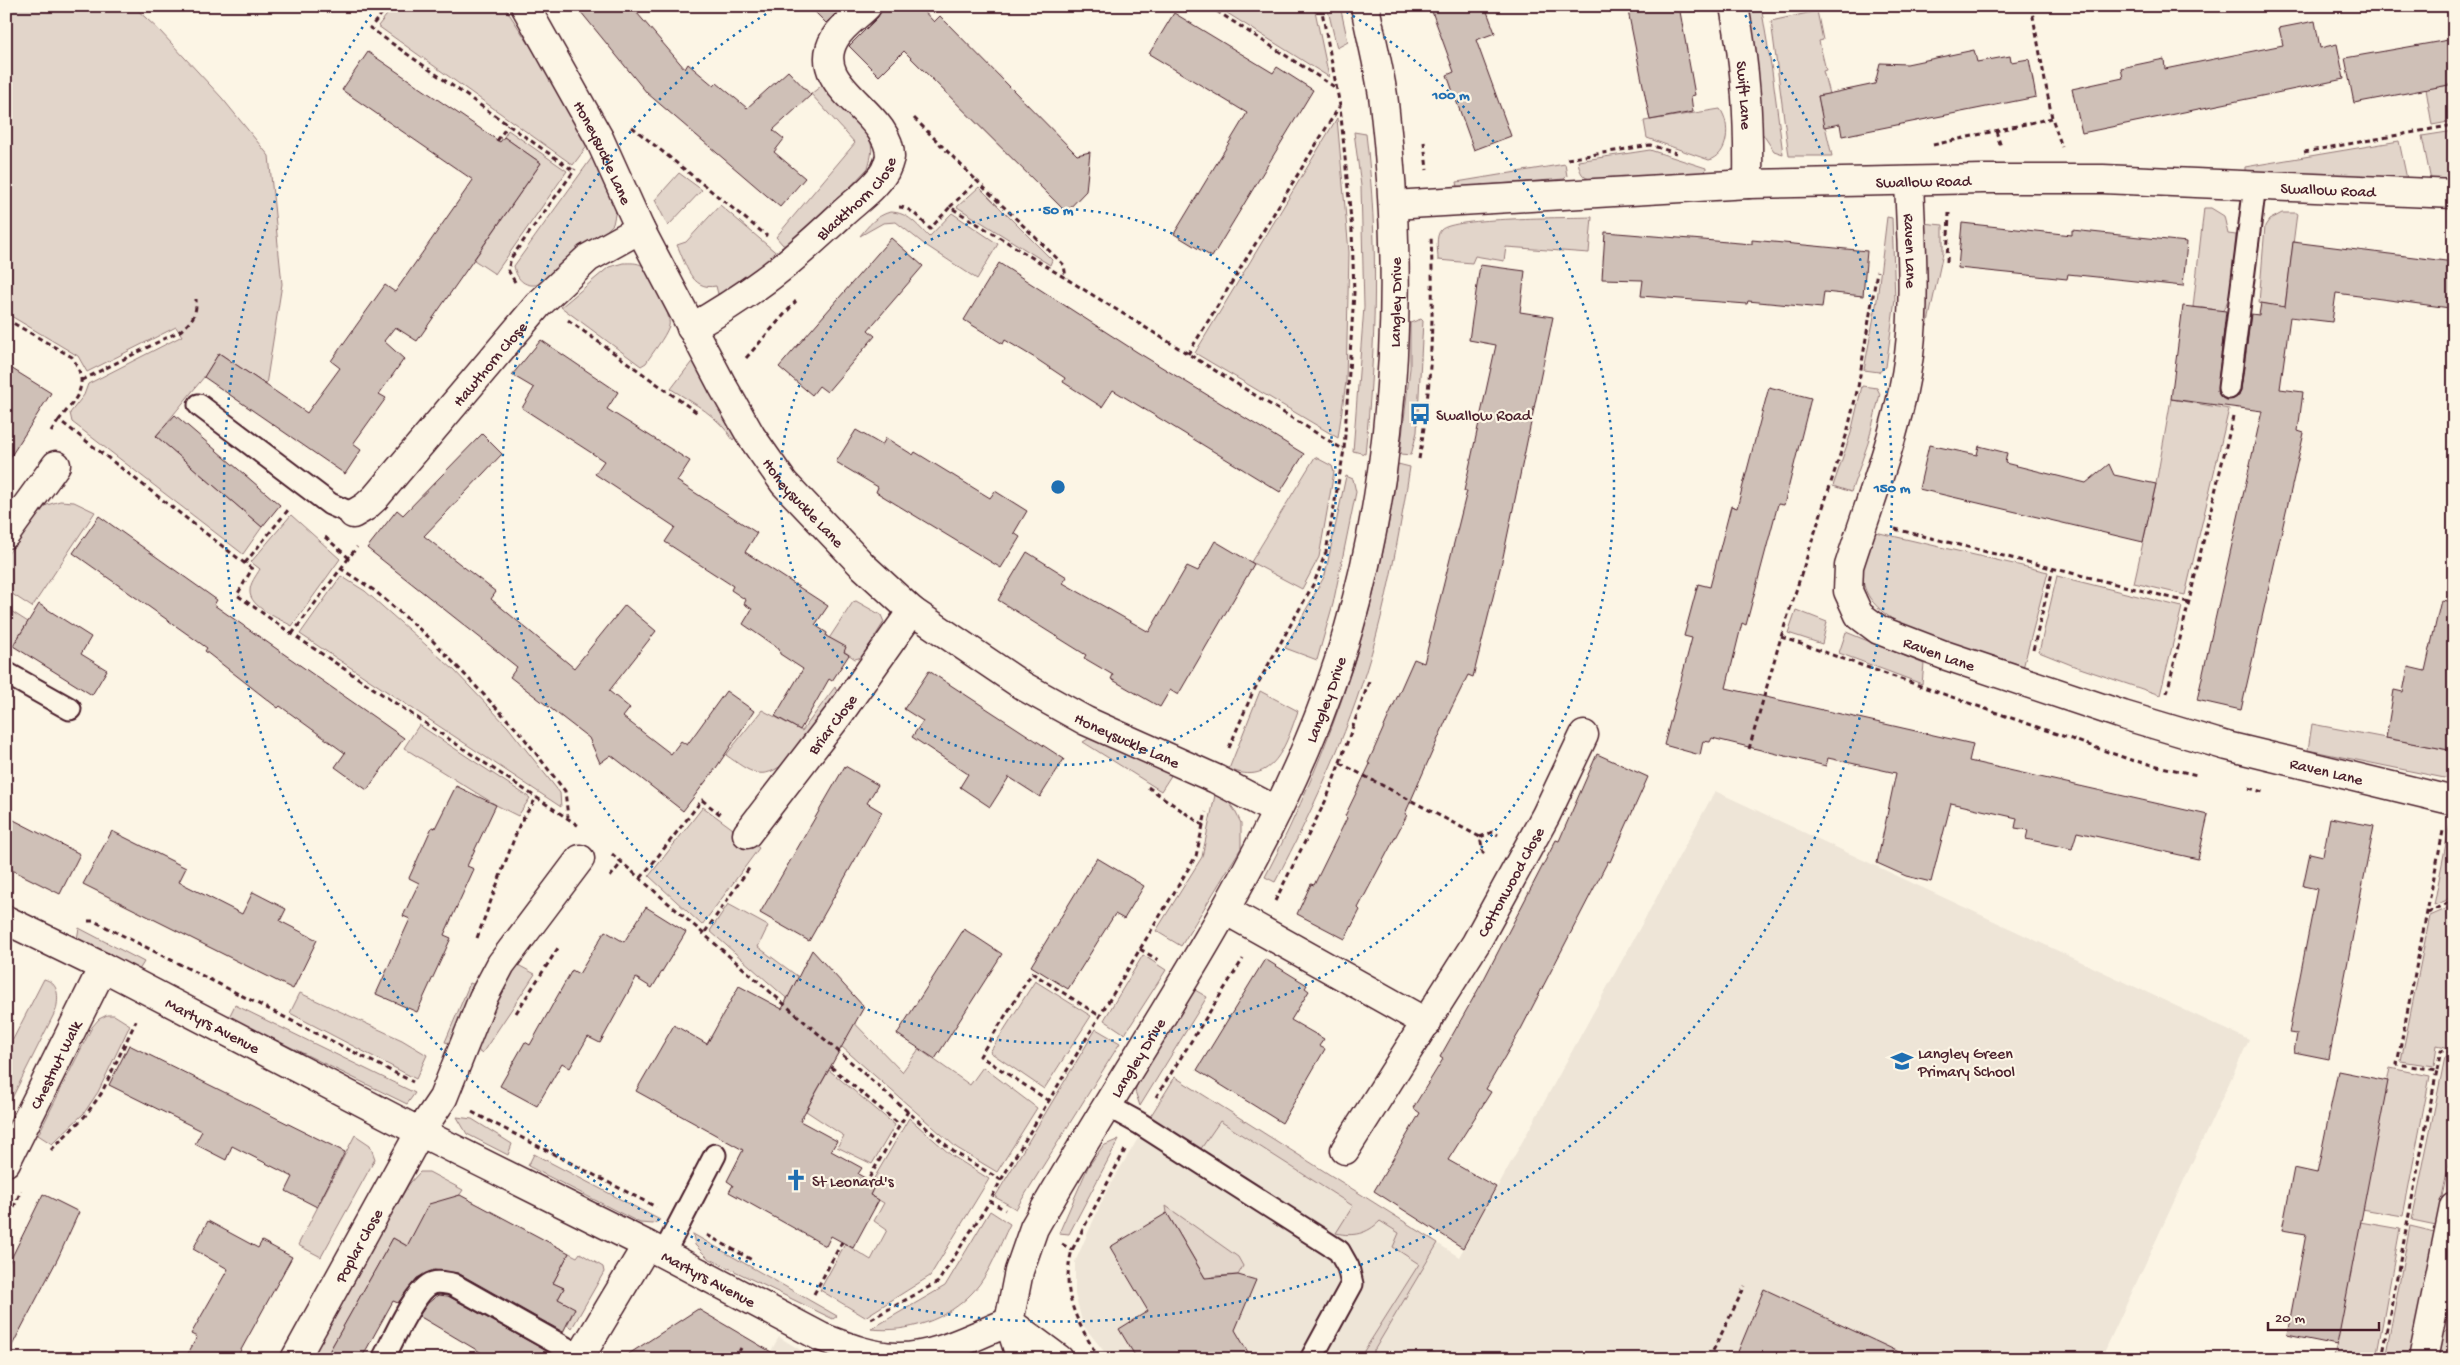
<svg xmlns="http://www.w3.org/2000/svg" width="2460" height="1365" font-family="'Gochi Hand',sans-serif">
<rect width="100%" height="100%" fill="#fcf5e5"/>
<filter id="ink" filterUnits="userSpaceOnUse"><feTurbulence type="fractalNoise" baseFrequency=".02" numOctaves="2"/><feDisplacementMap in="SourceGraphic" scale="10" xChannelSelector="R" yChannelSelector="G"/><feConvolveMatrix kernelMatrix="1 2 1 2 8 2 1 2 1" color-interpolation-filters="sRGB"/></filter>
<g filter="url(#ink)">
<path fill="#eee5d7" d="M1715,791L2249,1040L2101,1359H1110L1083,1325L1075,1294V1262L1107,1190L1175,1077L1459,1257Z
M741,1334L771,1351L779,1337L815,1359H727Z"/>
<path fill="#e2d5ca" stroke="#967a7a" d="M6,6H133L160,31L222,98L269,156L282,284L266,385L219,353L204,377L156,436L262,527L243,554L72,422L70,413L84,395L88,384L182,336L176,327L87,372L78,356L6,313Z
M394,6H504L550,76L588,145L573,165L378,26Z
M1216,6H1314L1329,77Z
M1327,6H1340L1348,42L1337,48Z
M1744,6H1761L1772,71L1783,154L1774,151L1762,133Z
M1817,11L1823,40L1819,41L1826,70L1823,71L1829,94L1818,96L1832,156H1789L1771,21Z
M2454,84V121L2432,125L2426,89Z
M821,86L827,87C840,101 867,126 871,144C873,152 870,160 868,168L797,243L790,246L783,245L776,237L855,143L811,94Z
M1720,109C1731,123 1729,156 1709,160L1647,138L1644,121Z
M1337,118L1349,252L1346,382L1338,438L1195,353Z
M508,130L567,171L495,274L474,260L541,163L504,137Z
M2454,131V182L2431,181L2422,136Z
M1354,132L1366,134C1379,241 1376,347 1365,454L1353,451L1364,307L1361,186Z
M2399,141L2407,179L2245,172V167Z
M1650,150L1706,168L1705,174L1594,180C1581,178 1580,172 1578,161Z
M593,156L614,195L616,210L613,224L601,237L541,284C526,288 517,281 514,266Z
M1565,164L1567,176L1564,179L1458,187L1457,182Z
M679,173L702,190L668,226L655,200Z
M979,187L1052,260L1050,265L957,207Z
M720,205L780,256L732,289L718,294L716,286C691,291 686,264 677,245L686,242Z
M2204,208H2211L2224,216L2228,234L2236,235C2234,253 2234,305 2219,314L2212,309L2193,307Z
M890,212C908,212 917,225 929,237L952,213L998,244L977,279L924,244L896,222L883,223L860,236C869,225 876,216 890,212Z
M2282,213H2297L2285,307L2259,303L2265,226L2269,220Z
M1592,217L1589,253L1506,247L1504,261L1475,256L1472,263L1438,260C1438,251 1435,236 1441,230C1453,217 1568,218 1592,217Z
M1887,217L1892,218L1895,300L1886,367L1879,372L1864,370L1877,300Z
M1922,223L1943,225V253L1927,327L1921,328Z
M623,263C630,263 637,262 643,266C652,272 672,316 669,326C664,339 653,352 646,363L641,366L561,307L609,267Z
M1421,319L1423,321L1417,432L1411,455L1400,454L1410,368V323Z
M694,359L739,432L733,440C718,416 695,404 671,389Z
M1862,386L1877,388L1880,394L1868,443L1851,492L1833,486L1851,433Z
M2171,399L2229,409L2185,595L2134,583L2156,484Z
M1315,457L1332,466L1334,472L1319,557L1302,589L1251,562Z
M1398,464L1410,467C1401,524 1391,581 1376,637C1353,722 1316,804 1275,882L1265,877C1332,748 1379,609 1398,464Z
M1346,476L1353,479L1356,492L1333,604L1317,660L1285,648L1325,575Z
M60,501L74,502L95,512L32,607L6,590V557L34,516L47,505Z
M291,515L340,559L292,626C280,619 249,607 250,591C250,583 256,576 260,569L251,562Z
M1871,531L2048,572L2022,672L1898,623C1854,594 1859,576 1871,531Z
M341,576L365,591L453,669L508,727L560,793L561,807L300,634Z
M2057,576L2182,607L2160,695L2074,666L2039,652Z
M856,601L881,615L884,622L862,657L855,659L828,640L853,602Z
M6,608L28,622L6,655Z
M1796,610L1827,622L1822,644L1788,633Z
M1846,632L1924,664L1922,684L1839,653Z
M835,687L837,692L787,761C762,783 750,772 726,755L762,710L802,731Z
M1260,691L1298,711C1286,744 1274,788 1229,769Z
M2312,724L2454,751V780L2308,750Z
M419,725L530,798L518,816L496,805L404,748Z
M1091,737L1172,774L1161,791L1083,742Z
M1215,795L1228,801L1235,811L1241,823V848L1181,946L1156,931L1202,857Z
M703,807L759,848L702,925L649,876Z
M2451,818L2454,819V892L2445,901L2434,905Z
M2454,902V1049L2437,1045L2434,1066L2401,1061L2430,916L2446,909Z
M728,904L768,926L758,947L839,1007L902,1072L919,1049L970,1085L983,1067L1037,1108L997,1172L957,1148L710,931Z
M79,928L144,962L139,970L77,939Z
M1143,955L1166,970L1125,1034L1104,1020Z
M518,965L535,974L483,1052L480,1053L478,1049C489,1020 499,989 518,965Z
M44,979C59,983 59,997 56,1010L6,1110V1053Z
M1035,981L1091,1016L1044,1089L990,1052Z
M470,983L478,986L453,1044L445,1042Z
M1195,990L1207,997L1140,1106L1135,1091L1138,1082Z
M300,993L402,1040L427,1055L416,1079L290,1013Z
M235,1005L415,1093L407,1104L229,1017Z
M107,1015H114L130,1025L98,1092L84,1113L52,1144L38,1135L92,1027L99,1019Z
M1096,1029L1120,1043L1016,1209L995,1197Z
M2445,1057L2454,1059V1140L2436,1225L2412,1220Z
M2390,1068L2430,1076L2403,1216L2362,1209Z
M829,1070L895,1125L872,1164L837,1147L844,1136L806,1111Z
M1175,1077L1438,1243L1369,1359H1359L1419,1264L1393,1247L1399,1233L1380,1221C1367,1234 1353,1237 1336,1233L1353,1206L1220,1121L1200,1150L1150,1117Z
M457,1117L472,1119L512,1144L508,1155L467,1134Z
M909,1118L951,1155L989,1179L930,1276L865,1317L820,1290L845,1244L871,1260L887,1230L874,1221L884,1203L870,1195L873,1189L869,1187Z
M355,1135L370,1145L375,1159L321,1257L298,1245Z
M1119,1139L1069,1234L1059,1233L1088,1167L1103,1146Z
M534,1154L660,1220L653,1224L640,1223L528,1166Z
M420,1172H429L463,1190L420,1253L393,1238L325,1359H308L409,1184Z
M1166,1206L1238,1257L1243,1266L1238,1275L1215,1276L1207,1281L1167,1213Z
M990,1211L1010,1224C999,1246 990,1274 973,1292C947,1320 908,1333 871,1329L945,1286Z
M2360,1222L2400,1229L2376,1359L2334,1358Z
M2410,1226L2435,1232L2410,1359H2385Z
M693,1234L837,1316L833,1319L708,1258L695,1245Z
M569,1253L577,1257L580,1253L603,1267L604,1272L572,1328L567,1325L575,1309L558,1299L564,1288L553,1283Z
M2449,1328L2454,1329V1359H2438L2443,1334Z"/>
<path fill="#cfc0b7" stroke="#4a1f2b" d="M576,6H631L685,69L688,64L714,86L717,83L747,108L788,71L811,95L773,130L784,139L774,152L805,178L780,207L647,93Z
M809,6H843L826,23Z
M882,6H919L934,22L940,16L1077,155L1090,152L1086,191L1066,212L904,51L879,76L849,46L878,17Z
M1430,6H1485L1495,33L1476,40L1511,136L1474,150L1447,75L1454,72Z
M1627,6H1679L1695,95L1691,96L1693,112L1650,120Z
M1174,13L1273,73L1277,67L1313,90L1212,257L1174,234L1247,113L1149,54Z
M2315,21L2320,48L2337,44L2344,79L2082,133L2072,89L2123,78L2121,68L2164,59L2165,69L2283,45L2279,28Z
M2454,39V84L2354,103L2345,58Z
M1974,50L1977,62L2010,56L2011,62L2029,59L2036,97L1842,136L1840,124L1824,127L1818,96L1875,84L1880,63L1907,64Z
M368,52L500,142L504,137L541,163L417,341L395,327L384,341L404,359L379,394L386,398L353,444L361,450L345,474L204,377L219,353L307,413L340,368L331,361L385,285L395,292L473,180L342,90Z
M1962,223L2072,235V230L2187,242L2183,286L2068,274L2067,279L1958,268Z
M1605,232L1752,244V240L1867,251L1863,296L1824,292L1822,308L1748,301L1747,304L1641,296L1643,280L1602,279Z
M891,238L923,266L868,330L875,336L827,392L819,386L812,395L779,367Z
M2293,242L2454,262V303H2450V308L2336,293L2332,322L2290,317L2280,389L2303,392L2298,431L2304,433L2241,710L2197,700L2262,411L2171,399L2183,306L2226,311L2217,392L2227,400L2239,396L2241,390L2251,314L2259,315L2261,303L2285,307Z
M999,263L1137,352L1304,454L1280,492L1113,390L1102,407L1063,382L1065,378L1035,358L1005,340L1003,344L964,320Z
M1480,265L1525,271L1520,312L1553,317L1503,557L1473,677L1468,675L1451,709L1405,814L1407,815L1358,908L1360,910L1345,939L1297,914L1311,884L1314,885L1347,818L1345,816L1370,764L1368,763L1414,659L1424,663L1467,491H1464L1496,345L1469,340Z
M541,340L618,392L607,409L690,461L677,481L757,533L745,552L828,606L815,625L827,633L826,636L846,647L844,652L849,655L832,681L829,679L800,730L775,716L803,669L780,654L779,649L743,624L752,609L744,604L746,600L731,590L733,586L665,542L675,527L595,474L604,461L522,408L534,388L512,375Z
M6,365L51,393L6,464Z
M1769,387L1811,398L1784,505L1778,504L1746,625L1742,623L1726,688L1973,744L1969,761L2208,815L2198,859L2077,832L2072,849L2026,839L2028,830L2015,828L2017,818L1951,803L1931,882L1906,876L1877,863L1896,773L1828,758L1826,766L1712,738L1710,742L1703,741L1700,755L1664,745L1692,638L1684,636L1698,584L1710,587L1731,506L1737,508Z
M175,415L280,505L262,527L156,436Z
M856,430L882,445L886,438L913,455L915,452L990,498L995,491L1027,511L1014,533L1020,537L1001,568L876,492L878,487L836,462Z
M482,434L502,454L424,536L496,592L491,599L574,668L625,605L656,631L609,691L630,708L623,717L671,754L681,741L687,745L726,691L754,711L716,768L683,811L611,755L600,763L589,738L510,677L517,667L367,548L397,510L403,515Z
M1929,445L1977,455L1979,446L2007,453L2005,463L2086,483L2109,464L2114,475L2156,484L2143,542L1919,489Z
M99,516L217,600L214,605L404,738L367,790L335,767L345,753L280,706L278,708L205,651L207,648L73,553Z
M1215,541L1254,564L1178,695L1170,690L1160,707L1111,679L1113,675L1084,658L1086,655L998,600L1027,552L1067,577L1063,583L1149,632L1187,566L1198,571Z
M2441,600L2454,602V751L2386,738L2394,690L2403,692L2408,667L2425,671Z
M39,604L91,637L81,654L107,670L92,695L13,646Z
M929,671L1064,759L1040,797L1009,777L990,807L960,787L968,774L912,737L923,721L904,709Z
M1597,754L1648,777L1610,862L1608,861L1521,1029L1486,1089L1491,1092L1448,1160L1496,1187L1463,1248L1374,1191L1420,1113L1413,1108L1443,1059L1440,1057L1484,979L1556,840L1559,841Z
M845,766L878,785L867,803L882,812L809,941L760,913Z
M456,786L496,805L467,866L474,869L444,935L451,938L417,1012L376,994L410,919L403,916L419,883L409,878L432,827L435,828Z
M6,816L80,854L60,894L6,867Z
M2330,818L2374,826L2329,1059L2294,1052L2297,1034L2289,1033L2317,889L2303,886L2310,853L2323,856Z
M112,831L186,868L179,882L242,914L253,892L286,909L280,921L317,940L293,989L83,884Z
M1097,858L1144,886L1124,919L1115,914L1068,989L1031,966Z
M646,907L686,932L652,988L636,978L600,1043L588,1037L570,1068L562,1063L537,1106L500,1086L525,1042L530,1045L572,970L579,974L605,931L624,942Z
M964,929L1002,954L935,1059L897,1034Z
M812,950L864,1007L800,1121L837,1141L831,1151L862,1168L858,1174L865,1178L863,1183L873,1189L870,1195L879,1200L853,1248L831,1236L826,1246L729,1192L733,1185L727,1181L743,1150L636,1091L674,1025L707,1044L739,986L782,1009Z
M1265,959L1307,985L1305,988L1309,991L1291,1020L1324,1039L1319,1046L1325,1049L1282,1123L1197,1070Z
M129,1045L345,1152L317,1207L286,1191L293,1177L232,1146L226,1160L195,1144L202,1131L109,1085Z
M2338,1071L2388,1081L2337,1345L2287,1335L2306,1234L2282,1230L2294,1168L2317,1173Z
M43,1194L79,1212L58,1258L6,1357V1269Z
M460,1195L569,1253L553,1283L564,1288L558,1299L575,1308L563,1332L458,1273L434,1270L417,1278L398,1303L393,1301L361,1359H325L393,1238L407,1246L429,1204Z
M1167,1213L1205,1278L1238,1275L1256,1280L1235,1330L1252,1359H1137L1119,1329L1148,1311L1110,1247Z
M208,1221L258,1248L262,1241L292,1257L236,1359H185L197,1337L191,1334L228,1269L193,1249Z
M1764,1289L1914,1359H1735Z
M438,1295L448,1296L552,1354L549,1359H492L419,1316L428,1303Z
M698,1309L783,1359H621Z"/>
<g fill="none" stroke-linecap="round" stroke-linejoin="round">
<g stroke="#4a1f2b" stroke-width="25">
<path id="service" d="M2229,388L2255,185
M199,405L330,504L353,514
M6,673L70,709
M1106,1105L1139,1123L1339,1251L1348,1267L1352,1284L1311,1359
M664,1253L715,1155
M383,1359C393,1341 414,1289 433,1283C439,1281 446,1283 452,1284L580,1356"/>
</g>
<g stroke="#4a1f2b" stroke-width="31">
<g id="minor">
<path id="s1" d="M525,6L599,138L640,229L722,385L751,436L784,483L863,566L912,611L1023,686L1086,721L1216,779L1277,811"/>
<path id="s2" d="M1734,6C1746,69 1749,120 1748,184"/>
<path id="s3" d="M1909,181C1911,238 1916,298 1909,355C1900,427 1871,497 1849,566L1848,591L1859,615L1879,630L1944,655L2123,715L2227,746L2454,801"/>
<path id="s4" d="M1393,205L1748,184L1983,179H2103L2454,194"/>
<path id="s5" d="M691,328C716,314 741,298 764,281C792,261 817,237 842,214C856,201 875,188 885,171C887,167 889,161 890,157C891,111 806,87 835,38C842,26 857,16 867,6"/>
<path id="s6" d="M353,514L365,507L375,498L538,305L588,258L640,229"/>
<path d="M6,534L56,465"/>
<path id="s7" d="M747,834L840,713L912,611"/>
<path d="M1225,910L1427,1023"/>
<path id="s8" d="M6,920L103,967L420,1132L647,1245L821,1337C845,1346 869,1356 895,1357C933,1359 974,1336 1009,1322"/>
<path id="s9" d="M1345,1150L1476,943L1546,815L1584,735"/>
<path id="s10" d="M6,1162L103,967"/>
<path d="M1009,1322L1059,1359"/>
<path id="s11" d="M295,1359L420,1132L443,1098L483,998L501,964L580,859"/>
<path d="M579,1359L647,1245"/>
<path id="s12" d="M1021,1359L1009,1322L1019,1271L1034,1228C1125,1068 1234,917 1306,748C1393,546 1409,320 1384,103C1380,71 1371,38 1365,6"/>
<path d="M2423,1359L2454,1207"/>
</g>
</g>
<path stroke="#4a1f2b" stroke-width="3" stroke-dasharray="5 4" stroke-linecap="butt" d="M388,6L370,28L574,171L575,169
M1209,6L1336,88
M2031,6L2052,118L2062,147
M914,118L977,181
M632,127L767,236
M1996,131L2001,147
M497,141L508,125
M1424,142L1427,170
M1933,145L2052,118
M2304,152L2454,125
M1567,159L1650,145L1676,153
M899,207C911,207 922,221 930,229L950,207L1344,450
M950,207L977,181L1064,265L1066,278
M1947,262L1949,213
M515,282L508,270L511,258L574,171
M6,319L72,357C91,386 77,397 59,420L252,569L237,595L292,634L579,826
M568,320L699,414
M1188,354L1339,107
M746,358L796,301
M82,380L180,331C192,321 197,315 196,299
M51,432L59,420
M1419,459C1432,387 1434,310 1431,236
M1895,529L2188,602
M325,537L349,558
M245,563L288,510
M340,568L375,591L432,640L521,734L565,791L568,817
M292,634L357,547
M1781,637L2131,760L2197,775
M2033,650L2053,569
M2167,693L2233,417
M1229,748L1252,694L1314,583L1326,552L1344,450L1354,293L1352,230L1340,106L1321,6
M1749,749L1781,637L1847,433L1858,387L1877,271
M1340,763L1480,837L1483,853L1487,855
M1148,787L1204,826
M2249,788L2263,792
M1480,837L1493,832L1498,835
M612,854L954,1152L1001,1180L990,1201L1005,1210
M610,877L622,862
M641,878L702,800L721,815
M1275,901L1327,798L1369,682
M2428,913L2446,904L2454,896
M88,921H94L413,1082
M705,932L750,867
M477,938L520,823L537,797
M1140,949L1158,960
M516,1013L560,945
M831,1067L900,1125
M2437,1070L2441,1050L2454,1053
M1156,1097L1243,959
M1049,1101L980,1056L1032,973L1100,1016
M472,1112L656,1207
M51,1150L85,1116L101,1094L136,1021
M1001,1180L1196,856L1206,812
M865,1185L908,1111
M6,1224L21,1191
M707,1235L752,1260
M1062,1244L1072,1250
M814,1294L842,1242
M871,1319L938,1282L990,1201
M735,1359L741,1348
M1099,1359C1077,1320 1060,1296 1072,1250L1125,1150
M1709,1359L1745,1286
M2381,1359L2437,1070L2397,1064L2443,831"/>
<use href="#service" stroke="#fcf5e5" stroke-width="21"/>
<use href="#minor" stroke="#fcf5e5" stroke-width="28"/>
</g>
</g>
<g fill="none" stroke="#1f6fb2" stroke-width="2.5" stroke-dasharray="2.5 5">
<circle cx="1058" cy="487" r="278"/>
<path d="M1340 8A556 556 0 1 1 776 8"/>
<path d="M1741 9A834 834 0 1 1 375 9"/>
</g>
<defs>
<g id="bus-bare" transform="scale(1.725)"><path d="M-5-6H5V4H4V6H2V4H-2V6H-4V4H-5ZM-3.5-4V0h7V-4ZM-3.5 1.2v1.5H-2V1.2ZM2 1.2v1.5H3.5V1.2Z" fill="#1f6fb2" stroke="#fcf5e5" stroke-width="2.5" paint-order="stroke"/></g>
<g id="school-bare" transform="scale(1.725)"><path d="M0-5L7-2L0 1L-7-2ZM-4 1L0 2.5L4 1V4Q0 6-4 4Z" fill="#1f6fb2" stroke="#fcf5e5" stroke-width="2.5" paint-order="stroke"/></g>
<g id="church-bare" transform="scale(1.725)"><path d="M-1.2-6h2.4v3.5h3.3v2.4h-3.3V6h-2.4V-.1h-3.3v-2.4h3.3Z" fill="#1f6fb2" stroke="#fcf5e5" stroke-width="2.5" paint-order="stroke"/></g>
</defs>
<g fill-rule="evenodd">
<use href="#bus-bare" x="1420" y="414"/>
<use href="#school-bare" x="1902" y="1061"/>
<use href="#church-bare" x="796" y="1180"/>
</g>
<g text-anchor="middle" stroke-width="4.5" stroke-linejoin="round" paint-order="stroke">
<g font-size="16" fill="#4a1f2b" stroke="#fcf5e5">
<text dy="6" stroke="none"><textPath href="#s2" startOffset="90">Swift Lane</textPath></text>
<text dy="6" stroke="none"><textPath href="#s1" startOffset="166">Honeysuckle Lane</textPath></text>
<text dy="6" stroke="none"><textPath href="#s4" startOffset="531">Swallow Road</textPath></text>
<text dy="6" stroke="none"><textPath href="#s4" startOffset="936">Swallow Road</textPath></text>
<text dy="6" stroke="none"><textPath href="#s5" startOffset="211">Blackthorn Close</textPath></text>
<text dy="6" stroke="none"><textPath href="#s3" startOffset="70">Raven Lane</textPath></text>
<text dy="6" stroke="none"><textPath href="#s12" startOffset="1146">Langley Drive</textPath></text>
<text dy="6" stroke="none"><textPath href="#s6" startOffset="204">Hawthorn Close</textPath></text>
<text dy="6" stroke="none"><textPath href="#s1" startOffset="571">Honeysuckle Lane</textPath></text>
<text dy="6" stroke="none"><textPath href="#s3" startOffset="535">Raven Lane</textPath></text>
<text dy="6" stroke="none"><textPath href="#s12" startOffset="741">Langley Drive</textPath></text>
<text dy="6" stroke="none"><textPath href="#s7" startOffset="139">Briar Close</textPath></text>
<text dy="6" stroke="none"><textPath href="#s1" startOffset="976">Honeysuckle Lane</textPath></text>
<text dy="6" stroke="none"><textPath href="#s3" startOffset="940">Raven Lane</textPath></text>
<text dy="6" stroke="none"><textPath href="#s9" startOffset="315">Cottonwood Close</textPath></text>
<text dy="6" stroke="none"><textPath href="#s8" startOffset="232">Martyrs Avenue</textPath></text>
<text dy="6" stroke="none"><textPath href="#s12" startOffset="336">Langley Drive</textPath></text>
<text dy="6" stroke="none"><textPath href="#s10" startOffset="109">Chestnut Walk</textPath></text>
<text dy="6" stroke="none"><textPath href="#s11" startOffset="130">Poplar Close</textPath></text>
<text dy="6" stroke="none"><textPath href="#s8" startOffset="789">Martyrs Avenue</textPath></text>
</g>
<g font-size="16" fill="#4a1f2b" stroke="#fcf5e5" text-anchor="start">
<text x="1436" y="420">Swallow Road</text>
<text x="1918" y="1058">Langley Green<tspan x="1918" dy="18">Primary School</tspan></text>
<text x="812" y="1186">St Leonard's</text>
</g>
</g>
<circle cx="1058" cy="487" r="8" fill="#1f6fb2" stroke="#fcf5e5" stroke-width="2.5"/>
<g font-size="15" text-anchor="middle" font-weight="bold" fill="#1f6fb2" stroke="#fcf5e5" stroke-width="4.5" stroke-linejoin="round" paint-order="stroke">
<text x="1451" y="99">100 m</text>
<text x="1058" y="214">50 m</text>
<text x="1892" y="492">150 m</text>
</g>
<rect width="2460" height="1365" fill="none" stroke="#fcf5e5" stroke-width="25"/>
<rect x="12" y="12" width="2435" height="1340" fill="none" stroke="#4a1f2b" stroke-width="2" filter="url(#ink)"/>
<path d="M2268 1322v8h111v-8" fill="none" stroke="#4a1f2b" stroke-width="2.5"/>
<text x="2275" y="1322" font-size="15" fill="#4a1f2b" stroke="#fcf5e5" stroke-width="4" paint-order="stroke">20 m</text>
</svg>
